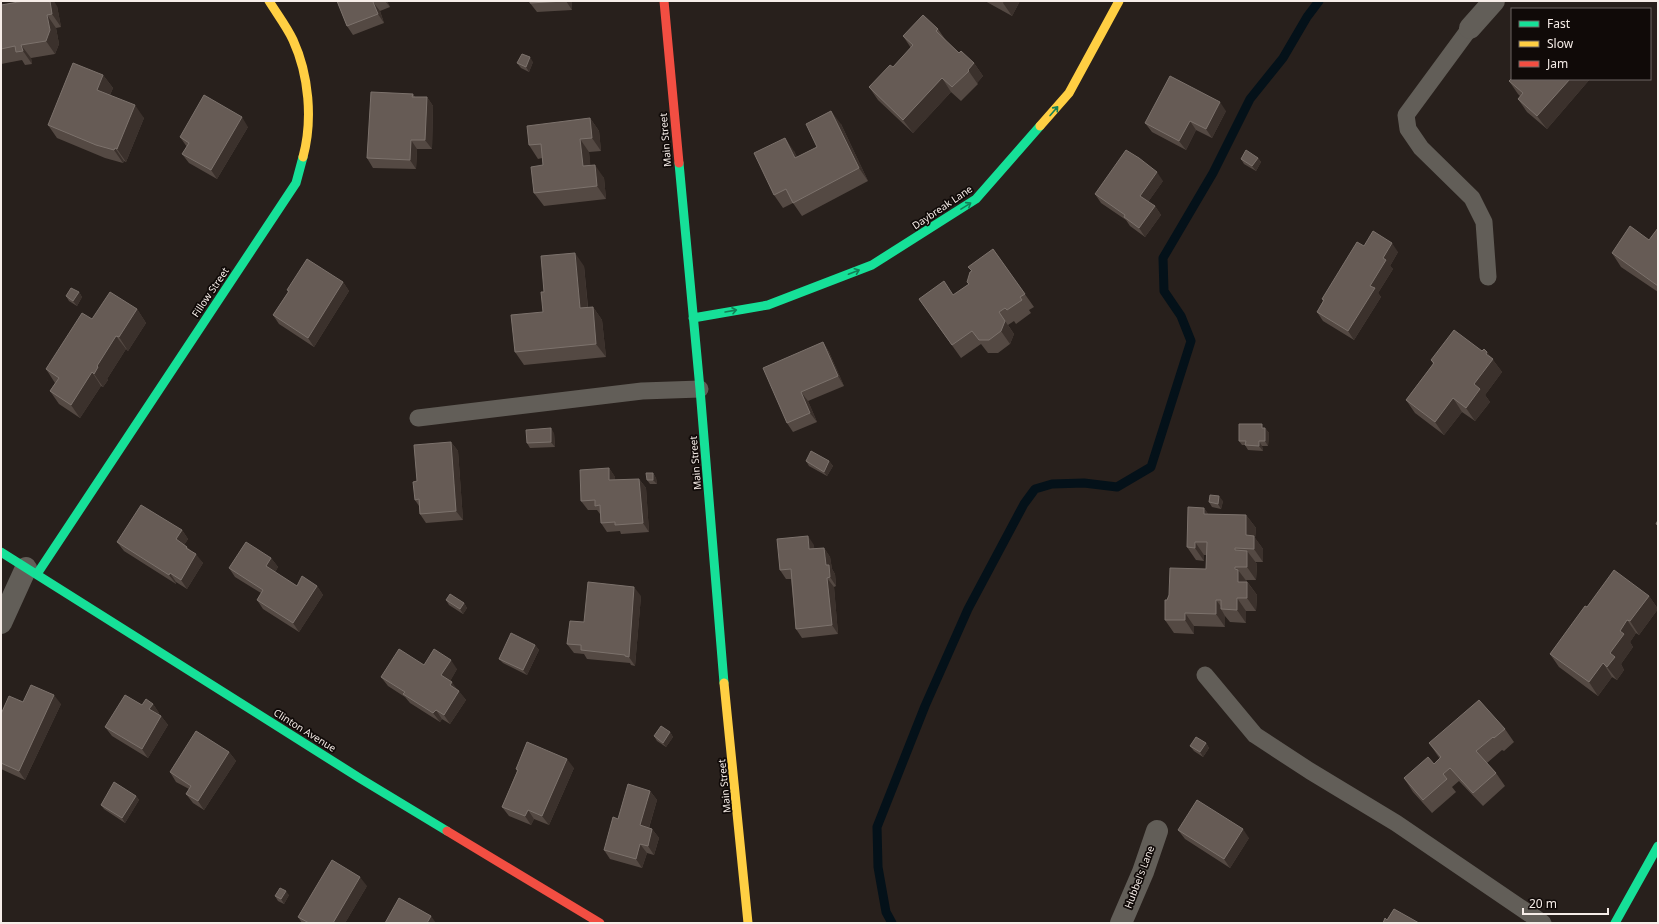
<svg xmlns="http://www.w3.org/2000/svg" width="1659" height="924" font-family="'Noto Sans',sans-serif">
<rect width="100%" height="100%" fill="#28201c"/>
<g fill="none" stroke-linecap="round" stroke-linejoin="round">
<path stroke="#041119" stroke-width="9" d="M892,923L886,912L878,867L877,827L925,706L968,609L1024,504L1035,489L1052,484L1084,483L1117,487L1151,467L1191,341L1181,316L1164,291L1163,258L1213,173L1250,99L1283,58L1307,17L1319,1"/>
<path stroke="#625e58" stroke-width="17" d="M1470,28L1406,115L1408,129L1421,148L1472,198L1484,222L1488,277
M418,418L642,391L700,389
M1205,675L1255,735L1310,771L1396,823L1543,923"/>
<path stroke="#625e58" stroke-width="22" d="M1470,28L1494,1
M1,623L26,568
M1121,923L1143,872L1157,831"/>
<path stroke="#16e098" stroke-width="9" d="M679,163L700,389L724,683
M693,318L768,305L872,265L976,199L1040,126
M1,552L361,779L447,831
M37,574L296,183L303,157
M1615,923L1658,846"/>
<path stroke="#ffcf43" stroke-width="9" d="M269,1C277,14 287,27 293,40C309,75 313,120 303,157
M1040,126L1069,93L1119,1
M724,683L748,923"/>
<path stroke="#f24e42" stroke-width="9" d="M664,1L679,163
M447,831L600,923"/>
</g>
<path fill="#544943" d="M337,1H387L390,7L380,11L384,23L353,35L347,26Z
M530,1H572V10L537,12L530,3Z
M985,1H1020L1012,16Z
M1,5L57,6L61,27L56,28L59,44L55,54L31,58L32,64L25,65L22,60L1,64Z
M938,29L947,42L959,53L974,63L983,76L977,83L978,84L961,101L951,92L913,133L878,100L869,87L893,67L911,48L903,36Z
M533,62L529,72L521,68L517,63Z
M103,75L113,88L110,95L144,118L126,162L124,161L123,163L105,158L57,138L48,125Z
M1512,79H1590L1547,129L1527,112L1518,99L1520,96L1518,94L1509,81Z
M413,94L415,97H427L433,106L432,149H417L416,169L373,168L367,158Z
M1226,111L1212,138L1196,130L1186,150L1152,132L1145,123Z
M590,118L599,131L601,151L589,152L590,165L604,178L606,199L544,206L534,193L543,165L542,158L538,159L529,145Z
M841,124L868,181L802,216L793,203L783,208L774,195L794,151L797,157L817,147Z
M248,127L217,179L189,163L182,154L187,147L180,137Z
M1258,158L1261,162L1256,171L1244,164L1241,159Z
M1163,181L1148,202L1155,206L1161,215L1145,237L1130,226L1126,220L1101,203L1095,194Z
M1658,228V292L1621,267L1612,253L1649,240Z
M1364,246L1398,252L1390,266L1393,269L1378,293L1381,297L1354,340L1323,321L1317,312L1323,301L1322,299Z
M993,249L1034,307L1029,310L1031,313L1016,324L1014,321L1008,325L1014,334L1010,344L998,353H988L981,344L961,358L919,299L953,295L969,284Z
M584,266L588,307H593L602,320L606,357L524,365L515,352L543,312L544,292Z
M343,282L349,291L314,347L279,324L273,315L288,292L287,290Z
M79,292L82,297L77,306L69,301L66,296Z
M137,309L146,323L128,351L126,349L107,379L108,380L103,387L101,386L80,418L59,404L50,391L55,383L46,369L92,319Z
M823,342L829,352L844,386L808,401L817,422L793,432L787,423Z
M1482,351L1487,352L1502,372L1485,395L1490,402L1475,421L1462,412L1444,435L1415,413L1406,400L1433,364L1431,360Z
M1265,428L1269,433L1268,446H1262L1263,451L1248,450L1245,445H1242L1239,441Z
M554,433L555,447L530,448L527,443Z
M451,442L458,451L463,520L426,523L420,514L419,506L415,500L417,481Z
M806,461H829L833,466L827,476L809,466Z
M609,468L615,477V480L639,479L646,488L649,532L621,534L620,531L607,532L601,523L600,514L597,510H588L581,501Z
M653,473L656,478L657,484H650L647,480Z
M1223,501L1221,509L1212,507L1209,502Z
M1204,508L1208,514L1246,515L1256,528L1255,538L1263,549V562H1255L1257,564L1256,580H1246L1257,595L1256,611H1246V623L1230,622L1225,616V627L1194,626V634L1174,633L1165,620L1167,600L1206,569V555H1204V561L1196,560L1187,547Z
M182,530L188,539L184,545L187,547L203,563L187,589L176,582V584L124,551L117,542Z
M814,545V549L824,548L830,557L832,569L835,574L836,586L834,587L838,634L802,638L796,629L791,579H786L780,570Z
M271,558L278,567L275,572L297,586H317L323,595L299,632L263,609L257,600L261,593L235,577L229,568Z
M641,596L635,666L631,665L630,663L587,659L584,654L574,653L567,644L584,622Z
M1649,596L1658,609L1639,635L1636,633L1630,642L1633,647L1621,664L1624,670L1617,680L1612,677L1598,696L1559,667L1550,654L1587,607Z
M446,600L464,603L467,608L463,614L449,605Z
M535,645L539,650L527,675L503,663L499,659Z
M424,665L457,669L450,681L466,700L450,724L442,719L440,722L410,703L405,697L388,686L381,677Z
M23,702L61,704L25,780L1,769V714Z
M153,704L159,713L158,714L161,716L168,725L148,758L112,736L105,727L142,705Z
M1505,729L1514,742L1504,751L1502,750L1487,763L1496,773L1505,786L1483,806L1459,781L1452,787L1456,792L1432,813L1413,792L1404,778L1434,764L1440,759L1429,743Z
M670,732L673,737L666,747L657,741L654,736Z
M1206,743L1209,748L1203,757L1194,751L1190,746Z
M229,752L236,761L204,810L193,803L186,794L189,789L176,782L170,772Z
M574,768L549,825L534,819L531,825L509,816L502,807L517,771L516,769Z
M650,791L657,800L649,828L652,829L659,838L654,855L647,853L642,868L610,859L604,850L618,819Z
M136,796L139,800L125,823L104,809L101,805Z
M1178,830L1249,838L1230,868L1185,839Z
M367,886L345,923H302L298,917Z
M289,895L284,904L278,901L275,896Z"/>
<path fill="#3b312c" d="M50,1H54L57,6L61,27L52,14Z
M385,1H387L390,7Z
M566,1H572V10Z
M1004,1H1020L1012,16L1003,3Z
M373,2L380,11L384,23L378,14Z
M47,15L56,28L59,44L55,54L46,41Z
M21,45L31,58L32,64L23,51Z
M530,57L533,62L529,72L526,67Z
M974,63L983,76L977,83L968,70Z
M103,75L113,88L106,103L97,90Z
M942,78L951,92L913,133L903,120Z
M1570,79H1590L1547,129L1537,116Z
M427,97L433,106L432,149L425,140Z
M1220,102L1226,111L1212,138L1206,129Z
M135,105L144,118L126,162L117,149Z
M831,111L841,124L868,181L859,168Z
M242,117L248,127L217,179L211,170Z
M590,118L599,131L601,151L592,138Z
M1190,121L1196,130L1186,150L1179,141Z
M785,138L794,151L804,171L795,158Z
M580,139L589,152L592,179L583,166Z
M411,140L417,149L416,169L410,160Z
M115,148L124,161L123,163L114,150Z
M1258,158L1261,162L1256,171L1252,166Z
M595,165L604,178L606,199L597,186Z
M1157,172L1163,181L1146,205L1140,196Z
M1155,206L1161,215L1145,237L1139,228Z
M1392,243L1398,252L1390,266L1393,269L1378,293L1381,297L1354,340L1348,331L1370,286L1383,258Z
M575,253L584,266L589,321L580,308Z
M343,282L349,291L314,347L308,338Z
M79,292L82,297L77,306L73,301Z
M593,307L602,320L606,357L596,344Z
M137,309L146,323L128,351L119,337Z
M1005,321L1014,334L1010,344L1001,331Z
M116,336L126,349L107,379L108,380L103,387L94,374L97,366Z
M823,342L829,352L844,386L838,376Z
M1487,352L1502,372L1485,395L1490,402L1475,421L1466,408L1474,384L1486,354Z
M92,372L101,386L80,418L71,405Z
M801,392L808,401L817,422L810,413Z
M1453,398L1462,412L1444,435L1435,422Z
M551,428L554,433L555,447L551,442Z
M1265,428L1269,433L1268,446L1265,441Z
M1259,441L1262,446L1263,451L1259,446Z
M451,442L458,451L463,520L456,511Z
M829,461L833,466L827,476L824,472Z
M609,468L615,477V489L609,480Z
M653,473L656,478L657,484L653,480Z
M639,479L646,488L649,532L643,523Z
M1219,496L1223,501L1221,509L1218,504Z
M1204,508L1213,521L1204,514Z
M1246,515L1256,528L1255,538L1263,549V562L1254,549L1246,535Z
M182,530L188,539L182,548L176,539Z
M808,536L814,545L815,558L809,549Z
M1195,542L1204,555V561L1195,548Z
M824,548L830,557L832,569L835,574L836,586L830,577L826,565Z
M1247,551L1257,564L1256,580L1247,567Z
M196,554L203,563L187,589L181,580Z
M271,558L278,567L273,576L266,566Z
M1235,567L1238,572V570L1257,595L1256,611L1247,598L1238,582L1235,569Z
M170,573L176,582V584L169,575Z
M827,578L834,587L838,634L832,625Z
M317,586L323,595L299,632L293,623Z
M634,587L641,596L635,666L629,657Z
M1649,596L1658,609L1639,635L1630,621Z
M1237,598L1246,611V623L1237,610Z
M1216,600L1223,609H1221L1225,616V627L1216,614Z
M464,603L467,608L463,614L460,609Z
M1185,613L1194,626V634L1185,620Z
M1627,620L1636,633L1630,642L1633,647L1621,664L1624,670L1617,680L1607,667L1610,653L1620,631Z
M535,645L539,650L527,675L523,670Z
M451,660L457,669L448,685L441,675Z
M1603,663L1612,677L1598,696L1589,682Z
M452,682L458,691L450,685Z
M459,691L466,700L450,724L444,715Z
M54,695L61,704L25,780L19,771Z
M153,704L159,713L156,718L149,709Z
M436,710L442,719L440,722L433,713Z
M161,716L168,725L148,758L142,749Z
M670,732L673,737L666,747L663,743Z
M1206,743L1209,748L1203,757L1200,752Z
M229,752L236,761L204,810L198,801Z
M567,759L574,768L549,825L542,816Z
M650,791L657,800L647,834L640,825Z
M136,796L139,800L125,823L122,818Z
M528,810L534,819L531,825L525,816Z
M652,829L659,838L654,855L648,846Z
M1243,829L1249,838L1230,868L1224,859Z
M640,844L647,853L642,868L636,859Z
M360,877L367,886L345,923H333Z
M286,891L289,895L284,904L281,899Z
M431,916L436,923H427Z"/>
<path fill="#665b55" stroke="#7c726c" d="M24,1H50L52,14L47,15L50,30L46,41L21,45L23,51L16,52L15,46L1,49V5Z
M337,1H376L373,2L378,14L347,26Z
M530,1H565L530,3Z
M923,15L938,29L936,31L959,53L961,51L974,63L968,70L969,71L952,87L942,78L903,120L869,87L890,65L893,67L913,45L903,36Z
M522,54L530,57L526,67L517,63Z
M73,63L103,75L97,90L135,105L117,149L115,148L114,150L96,145L48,125Z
M1170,76L1220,102L1206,129L1190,121L1179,141L1145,123Z
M1512,78V79H1570L1537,116L1518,99L1523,93L1509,81Z
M371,92L413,94L412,97H427L425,140H411L410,160L367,158Z
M204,95L242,117L211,170L182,154L189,143L180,137Z
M831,111L859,168L793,203L786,189L774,195L754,153L785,138L795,158L817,147L806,124Z
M590,118L592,138L580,139L583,166L595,165L597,186L534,193L531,167L543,165L541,144L529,145L527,126Z
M1126,150L1139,158L1157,172L1140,196L1155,206L1139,228L1124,217L1125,215L1095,194Z
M1246,150L1258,158L1252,166L1241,159Z
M1630,226L1649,240L1658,228V286L1612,253Z
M1373,231L1392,243L1383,258L1386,260L1370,286L1375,288L1348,331L1317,312L1324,300L1322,299L1357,242L1364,246Z
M993,249L1025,294L1020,297L1022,300L1007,310L1005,308L999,312L1005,321L1001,331L989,340H979L972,331L952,345L919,299L944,281L953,295L969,284L967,282L970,272L972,271L968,267Z
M575,253L580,308L593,307L596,344L515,352L511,315L543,312L541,292H544L541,256Z
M307,259L343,282L308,338L273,315L289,291L287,290Z
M71,288L79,292L73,301L66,296Z
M110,292L137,309L119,337L116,336L97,366L98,367L94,374L92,372L71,405L50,391L59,378L46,369L82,313L92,319Z
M1454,330L1482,351L1484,349L1487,352L1486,354L1493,359L1474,384L1480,389L1466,408L1453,398L1435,422L1406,400L1434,363L1431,360Z
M823,342L838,376L801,392L810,413L787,423L763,368Z
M1239,424H1262V428H1265V441H1259V446L1245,445L1246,441H1239Z
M551,428V442L527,443L526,430Z
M451,442L456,511L420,514L419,499L415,500L413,482L417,481L414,445Z
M811,451L829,461L824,472L806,461Z
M609,468V480L639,479L643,523L615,525V522L601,523L600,505L595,506V500L581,501L580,470Z
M646,473H653V480H647Z
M1210,495L1219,496L1218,504L1209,502Z
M141,505L182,530L176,539L187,547L186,548L196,554L181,580L170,573L169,575L117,542Z
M1188,507L1204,508V514L1246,515V535L1254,536V549L1235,548V550L1247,551V567H1235V569L1238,570V582H1247V598H1237V610L1221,609V600H1216V614L1185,613V620H1165V600H1167L1169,595L1170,568L1206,569L1207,542H1195V548L1187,547Z
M1658,520V525L1656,524Z
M808,536L809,549L824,548L826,565H829L830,577L827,578L832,625L796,629L791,569L780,570L777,539Z
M246,542L271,558L266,566L297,586L302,576L317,586L293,623L257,600L263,590L229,568Z
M1614,570L1649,596L1630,621L1627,620L1620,631L1624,634L1610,653L1615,657L1607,667L1603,663L1589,682L1550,654L1585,606L1587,607Z
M588,582L634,587L629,657L625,656V655L581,650V645L567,644L570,621L584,622Z
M450,594L464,603L460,609L446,600Z
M511,633L535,645L523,670L499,659Z
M399,649L424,665L434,649L451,660L441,675L452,682L450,685L459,691L444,715L436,710L433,713L403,694L405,692L381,677Z
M31,685L54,695L19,771L1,763V714L9,696L23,702Z
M125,695L142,705L146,699L153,704L149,709L161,716L142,749L105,727Z
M1479,700L1505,729L1494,738L1493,737L1476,751L1496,773L1473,793L1450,768L1443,774L1447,779L1423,800L1404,778L1428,757L1434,764L1441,757L1429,743Z
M661,726L670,732L663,743L654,736Z
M196,731L229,752L198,801L186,794L191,786L170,772Z
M1196,737L1206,743L1200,752L1190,746Z
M527,742L567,759L542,816L528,810L525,816L502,807L518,770L516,769Z
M114,782L136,796L122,818L101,805Z
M628,784L650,791L640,825L652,829L648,846L640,844L636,859L604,850L613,817L618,819Z
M1197,800L1243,829L1224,859L1178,830Z
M332,860L360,877L333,923H309L298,917Z
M280,888L286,891L281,899L275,896Z
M399,898L431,916L427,923H385Z
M1394,909L1419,923H1383L1385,918L1387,920Z"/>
<defs><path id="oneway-shaft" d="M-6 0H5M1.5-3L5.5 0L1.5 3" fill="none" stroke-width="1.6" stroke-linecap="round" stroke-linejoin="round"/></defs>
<g stroke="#138057">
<use href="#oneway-shaft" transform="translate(1054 111) rotate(-49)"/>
<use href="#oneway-shaft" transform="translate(966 206) rotate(-32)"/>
<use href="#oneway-shaft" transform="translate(854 272) rotate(-21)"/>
<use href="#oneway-shaft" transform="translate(731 311) rotate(-10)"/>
</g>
<g text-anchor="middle" stroke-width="3.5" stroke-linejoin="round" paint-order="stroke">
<g font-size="10" fill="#f6ede8" stroke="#100a08">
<text transform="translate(665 140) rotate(-95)" y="4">Main Street</text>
<text transform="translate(942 207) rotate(-34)" y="4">Daybreak Lane</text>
<text transform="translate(210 292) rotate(-56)" y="4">Fillow Street</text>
<text transform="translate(695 463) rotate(-95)" y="4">Main Street</text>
<text transform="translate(305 730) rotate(32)" y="4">Clinton Avenue</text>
<text transform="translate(724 786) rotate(-96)" y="4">Main Street</text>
<text transform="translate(1139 877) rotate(-69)" y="4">Hubbel's Lane</text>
</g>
</g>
<rect width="1659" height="924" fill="none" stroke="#f6ede8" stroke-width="4"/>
<rect x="1511" y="8" width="140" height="72" fill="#100a08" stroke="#6c6562"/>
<rect x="1519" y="21" width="20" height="6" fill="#16e098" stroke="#6c6562"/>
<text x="1547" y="28" font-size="12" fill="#f6ede8">Fast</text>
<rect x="1519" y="41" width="20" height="6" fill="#ffcf43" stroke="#6c6562"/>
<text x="1547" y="48" font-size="12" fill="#f6ede8">Slow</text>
<rect x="1519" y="61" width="20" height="6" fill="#f24e42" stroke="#6c6562"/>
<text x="1547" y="68" font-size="12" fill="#f6ede8">Jam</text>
<path d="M1523 908v6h85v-6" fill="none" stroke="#f6ede8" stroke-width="2"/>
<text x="1529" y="908" font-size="12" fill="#f6ede8" stroke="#100a08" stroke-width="3" paint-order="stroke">20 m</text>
</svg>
